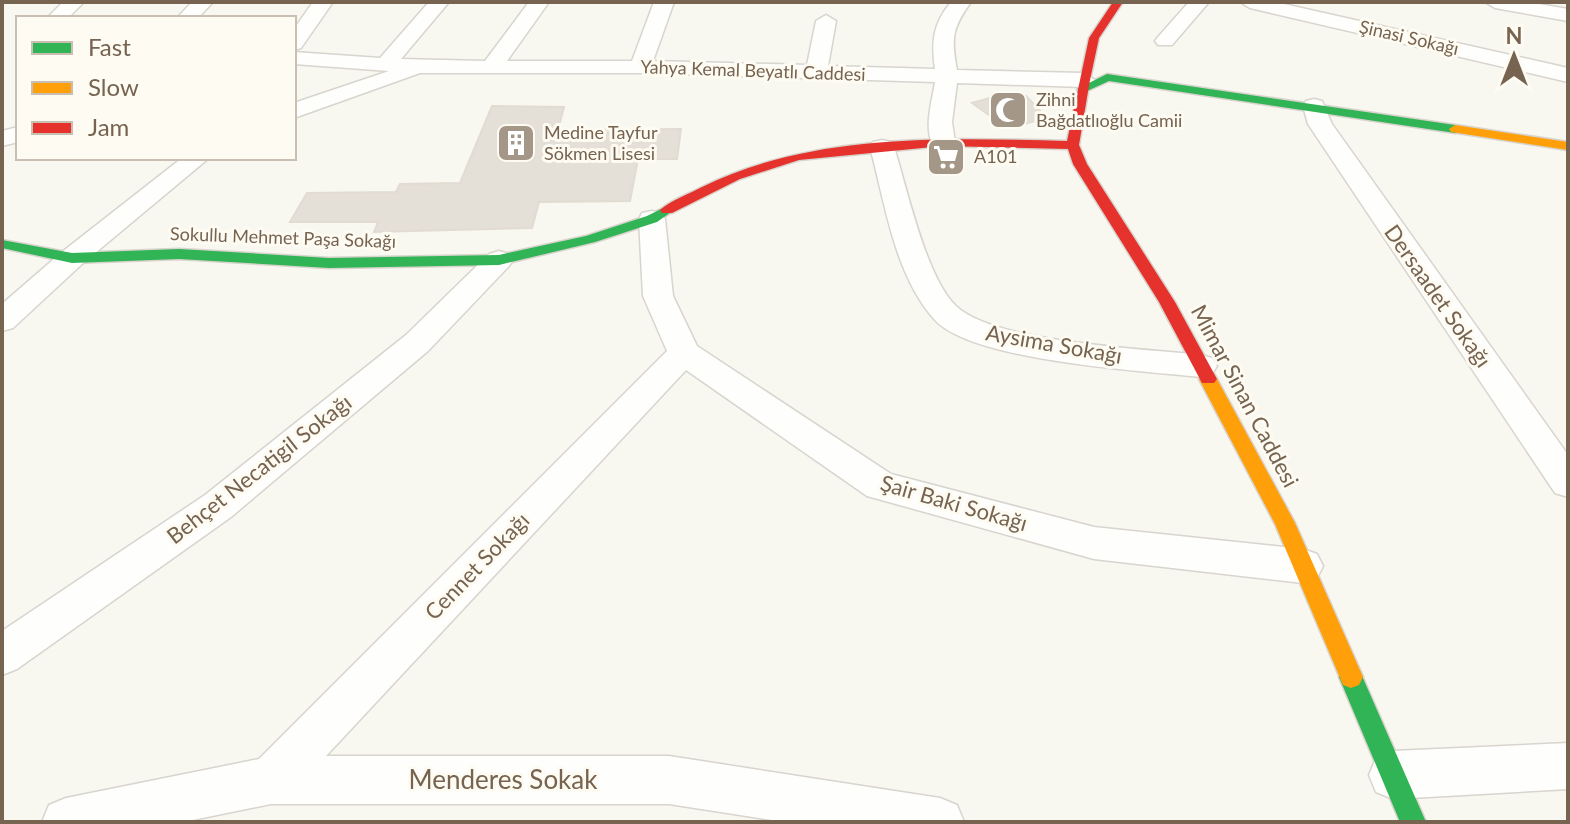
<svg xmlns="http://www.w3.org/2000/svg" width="1570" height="824" font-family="Lato,sans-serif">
<rect width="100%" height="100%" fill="#f8f7f0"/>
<path fill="#e5e0d7" stroke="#e1dbd2" stroke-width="2" d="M1012,92L1020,98L1026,96L1047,118L1012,127L1003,125L972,103Z
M492,106L564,107L558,130L681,129L677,159H638L630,201L539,202L532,228L374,232L378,222H290L307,193L396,192L400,184L460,183Z"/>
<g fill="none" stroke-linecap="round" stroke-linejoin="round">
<g stroke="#d8d4ce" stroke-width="3">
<path id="street" d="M63,2H84L68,18H47Z
M192,2H213L198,18H177Z
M313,2H333L301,48L294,50V29Z
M429,2H449L401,59L485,61L529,2H549L507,61H632L654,2H674L653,61L807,65L816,21L826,15L836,21L828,66L935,69C931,41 933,24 951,2H971C952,28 951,38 957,70L1084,73L1095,80L1084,87L957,83L952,122L955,142L952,147H934C923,129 932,102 935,82L640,73H420L294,118V103L389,71L294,64V52L380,58Z
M1189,2H1209L1172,45H1158L1155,41L1158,37Z
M1240,2H1275L1568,68V82L1250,8Z
M1485,2H1527L1568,9V21L1495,8Z
M1314,99L1322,101L1332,124L1568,455V497L1555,493L1308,124L1303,106L1306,101Z
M18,127V142L2,146V131Z
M882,140L891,142L894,147C907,188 926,278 956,306C995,343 1146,349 1201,355L1212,358L1217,366L1212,374L1201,377C1143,371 970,361 934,319C894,274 885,202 870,147L873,142Z
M182,158H209L82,264L13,328L2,331V304L62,252Z
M652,211L662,213L665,219L673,296L697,346L891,474L1094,527L1303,549L1317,554L1323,566L1317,578L1303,583L1094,559L867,496L686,370L326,756H669L940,798L957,805L964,822H785L669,804H271L183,822H42L49,805L66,798L259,759L667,351L643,296L639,219L642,213Z
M499,251L509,254L513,260L509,266L428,351L231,517L17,669L2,675V631L205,495L406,335L489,254Z
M1568,743V789L1393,799L1376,792L1369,775L1376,758L1393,751Z"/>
</g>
<g stroke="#d8d4cd" stroke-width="3">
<path id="fast" d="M1107,74L1455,125L1461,129L1455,133L1109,81L1087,91L1077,89Z
M667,206L674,210L657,222L595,242L499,265L329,268L179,259L72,263L2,248V240L72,253L179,249L329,258L499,255L586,236L647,216Z
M1351,666L1359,669L1426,822H1400L1339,677L1343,669Z"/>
</g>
<g stroke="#d8d4cd" stroke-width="3">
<path id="slow" d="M1455,125L1568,142V150L1451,132L1449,129Z
M1208,373L1217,379L1295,523L1363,677L1359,685L1351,688L1343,685L1275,524L1199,379Z"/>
</g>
<g stroke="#d8d4cd" stroke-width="3">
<path id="jam" d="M1113,2H1123L1099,38L1090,80L1079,145L1087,164L1175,302L1217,379L1214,383H1202L1159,302L1073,164L1068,149L943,146L799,160L740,179L672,213H662L660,210C671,200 689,194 702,187C814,132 946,138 1067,141L1089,38Z"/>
</g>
<use href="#street" fill="#fefefd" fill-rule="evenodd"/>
<use href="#fast" fill="#30b455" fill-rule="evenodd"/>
<use href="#slow" fill="#ff9f0a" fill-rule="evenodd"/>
<use href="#jam" fill="#e5322d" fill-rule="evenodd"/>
</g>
<defs>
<g id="mosque-square" transform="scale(2)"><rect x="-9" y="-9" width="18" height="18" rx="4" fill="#a49788" stroke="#fefbf3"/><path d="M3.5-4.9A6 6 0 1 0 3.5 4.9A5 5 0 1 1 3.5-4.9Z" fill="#fff"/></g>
<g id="building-square" transform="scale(2)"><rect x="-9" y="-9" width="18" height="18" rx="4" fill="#a49788" stroke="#fefbf3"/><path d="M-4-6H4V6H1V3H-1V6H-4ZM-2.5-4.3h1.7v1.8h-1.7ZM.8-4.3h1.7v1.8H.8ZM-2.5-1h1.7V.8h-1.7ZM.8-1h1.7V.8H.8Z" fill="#fff"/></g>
<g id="supermarket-square" transform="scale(2)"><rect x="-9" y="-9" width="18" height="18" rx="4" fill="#a49788" stroke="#fefbf3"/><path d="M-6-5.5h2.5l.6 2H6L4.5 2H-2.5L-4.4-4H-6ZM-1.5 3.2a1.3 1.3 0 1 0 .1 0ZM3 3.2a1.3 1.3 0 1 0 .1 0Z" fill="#fff"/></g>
</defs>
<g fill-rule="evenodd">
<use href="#mosque-square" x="1008" y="110"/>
<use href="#building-square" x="516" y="143"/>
<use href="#supermarket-square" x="946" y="157"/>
</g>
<g text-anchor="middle" stroke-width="6" stroke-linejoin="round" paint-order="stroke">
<g font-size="18" fill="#766350" stroke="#fefbf3">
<text transform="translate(1409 38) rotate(13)" y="6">Şinasi Sokağı</text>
<text transform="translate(753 71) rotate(2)" y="6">Yahya Kemal Beyatlı Caddesi</text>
<text transform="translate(283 238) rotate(2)" y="6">Sokullu Mehmet Paşa Sokağı</text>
</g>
<g font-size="18" fill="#766350" stroke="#fefbf3" text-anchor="start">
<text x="1036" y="106">Zihni<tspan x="1036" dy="21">Bağdatlıoğlu Camii</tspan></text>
<text x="544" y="139">Medine Tayfur<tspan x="544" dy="21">Sökmen Lisesi</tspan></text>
<text x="974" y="163">A101</text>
</g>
<g font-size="22" fill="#766350" stroke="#fefbf3">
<text transform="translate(1438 296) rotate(55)" y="8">Dersaadet Sokağı</text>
<text transform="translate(1054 344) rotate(10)" y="8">Aysima Sokağı</text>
<text transform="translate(1245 396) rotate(62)" y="8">Mimar Sinan Caddesi</text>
<text transform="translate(259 469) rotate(-38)" y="8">Behçet Necatigil Sokağı</text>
<text transform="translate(954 503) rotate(16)" y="8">Şair Baki Sokağı</text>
<text transform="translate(477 566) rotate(-46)" y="8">Cennet Sokağı</text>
</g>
<g font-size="26" fill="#766350" stroke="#fefbf3">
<text x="503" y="789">Menderes Sokak</text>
</g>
</g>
<rect width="1570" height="824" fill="none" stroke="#766350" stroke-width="8"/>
<rect x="16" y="16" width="280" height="144" fill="#fefbf3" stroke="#c8beb2" stroke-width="2"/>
<rect x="32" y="42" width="40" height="12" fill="#30b455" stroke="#c8beb2" stroke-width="2"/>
<text x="88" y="56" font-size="24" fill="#766350">Fast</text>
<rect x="32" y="82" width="40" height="12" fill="#ff9f0a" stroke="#c8beb2" stroke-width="2"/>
<text x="88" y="96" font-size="24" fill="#766350">Slow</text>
<rect x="32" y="122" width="40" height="12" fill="#e5322d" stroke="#c8beb2" stroke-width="2"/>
<text x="88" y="136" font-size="24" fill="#766350">Jam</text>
<g transform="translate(1514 56)" stroke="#fefbf3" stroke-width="6" paint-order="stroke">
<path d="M0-6L14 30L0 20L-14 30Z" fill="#766350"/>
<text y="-12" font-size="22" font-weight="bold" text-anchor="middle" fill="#766350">N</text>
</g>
</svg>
